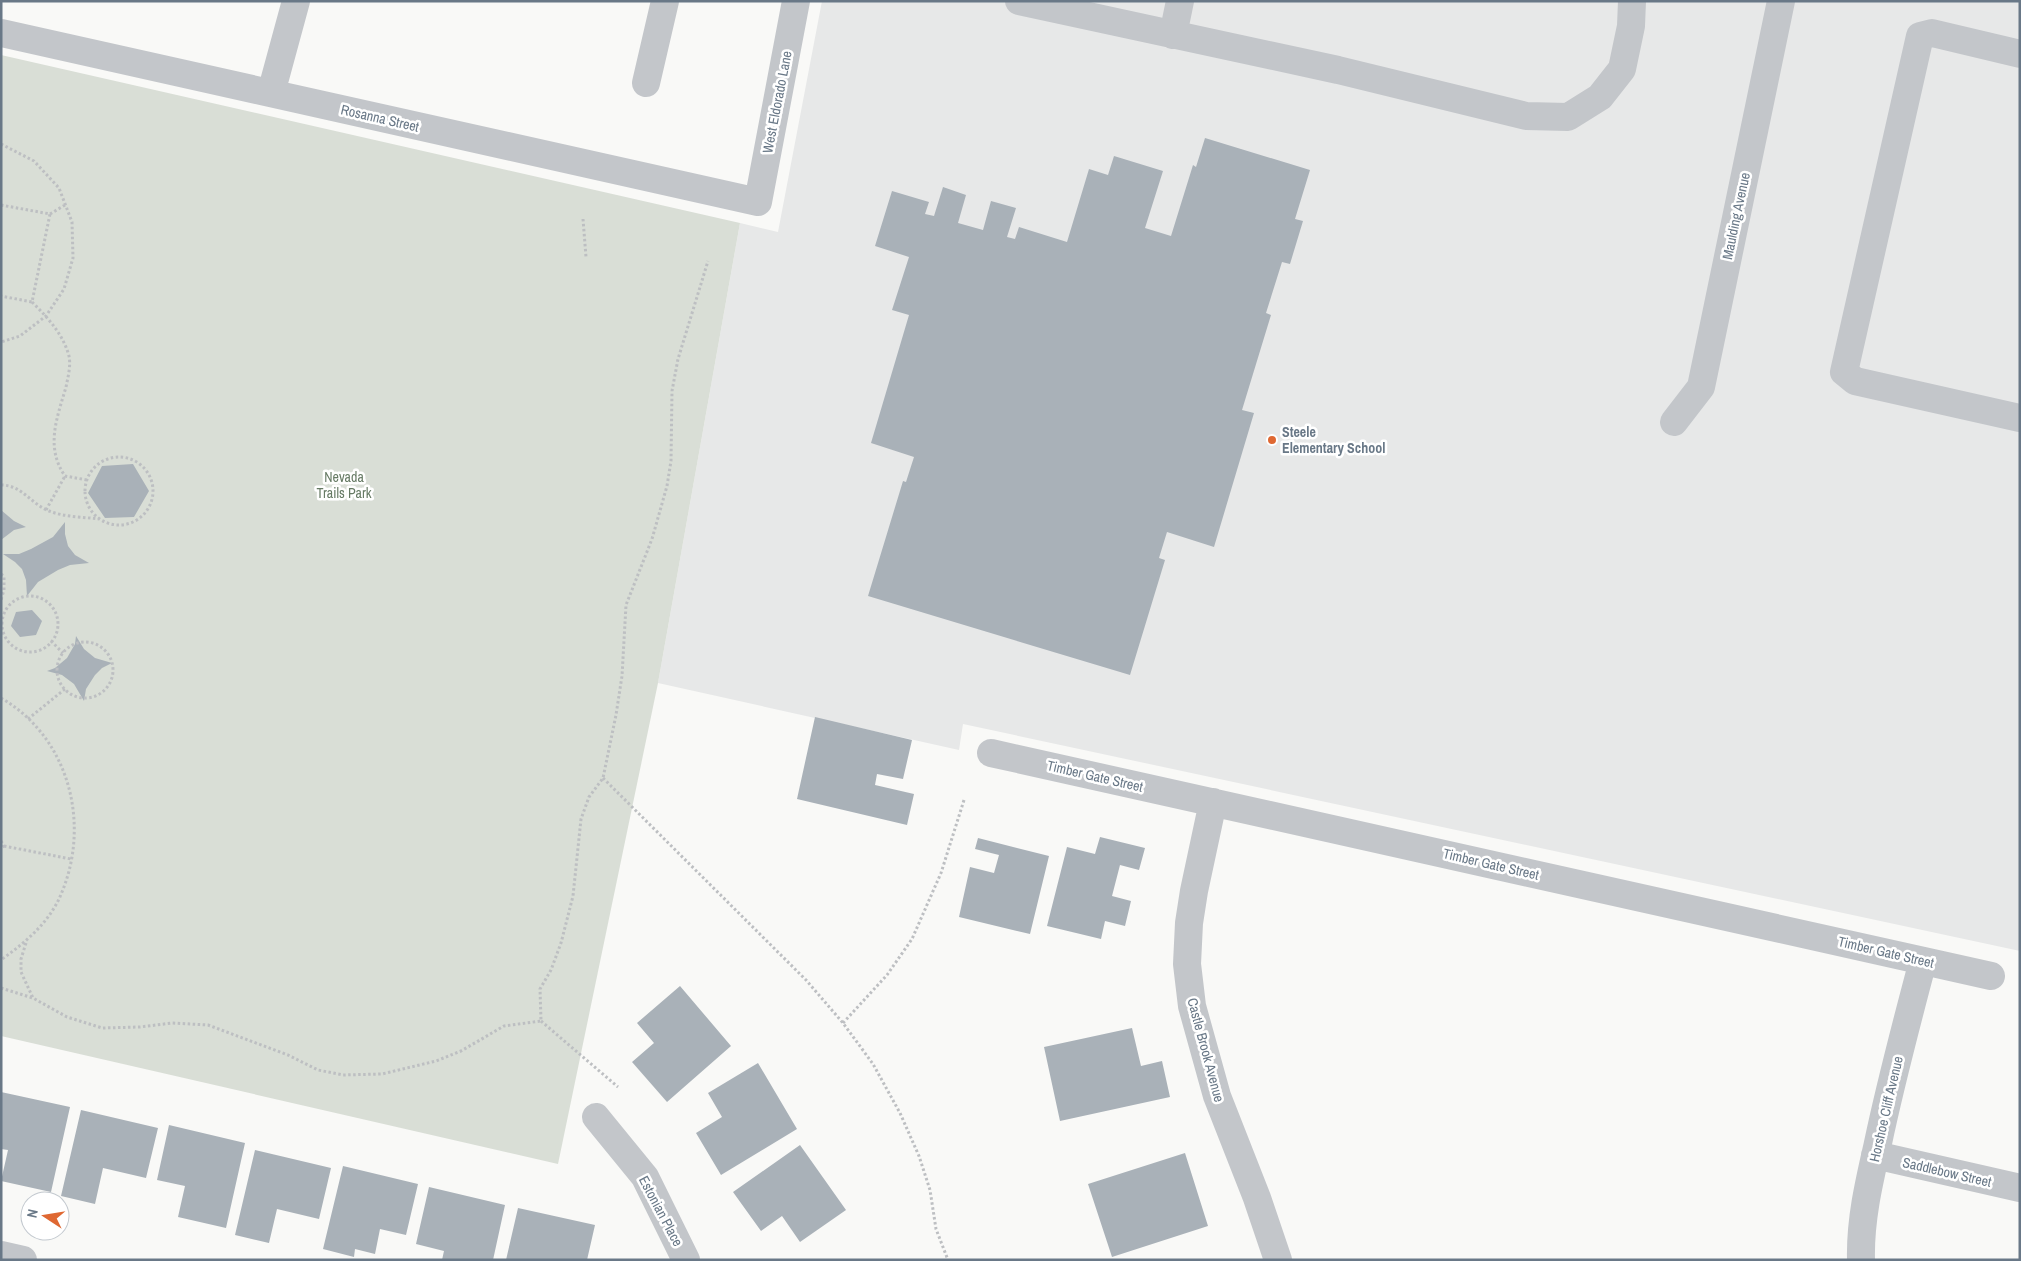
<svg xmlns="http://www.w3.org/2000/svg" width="2021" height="1261" font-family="'Archivo Narrow',sans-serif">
<rect width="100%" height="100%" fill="#f9f9f7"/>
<path fill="#e7e8e8" d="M822,1H2020V951L963,724L959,750L658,683L740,223L778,232Z"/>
<path fill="#d9ded6" d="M1,55L740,223L658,683L558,1164L1,1036Z"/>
<path fill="#a9b1b8" d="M1205,138L1310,170L1295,219L1303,221L1290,264L1282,262L1266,313L1271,315L1242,410L1254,413L1214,547L1167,532L1159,558L1165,560L1130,675L868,596L903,481L906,482L914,457L871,443L909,315L892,310L909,257L875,246L892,191L929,202L925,214L934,216L943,187L966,195L958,223L983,230L991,201L1016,208L1007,237L1015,239L1019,227L1067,242L1089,169L1108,175L1114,156L1163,171L1145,228L1171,236L1193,165L1196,167Z
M133,464L149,491L134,517L105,518L88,493L102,466Z
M1,510L14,521L26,527L14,530L1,540Z
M65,522V534L68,546L75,555L89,563L70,565L58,570L38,582L27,596L26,580L22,569L15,562L3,554H19L31,549L53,537Z
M32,610L42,621L36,635L20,637L11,626L16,612Z
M76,636L84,649L95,658L112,663L102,668L95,675L86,689L84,701L74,684L62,675L47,671L55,668L67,658L75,644Z
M815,717L912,740L903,779L877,774L875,785L914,794L907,825L797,799Z
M1100,837L1145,848L1139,870L1120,865L1112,896L1131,901L1125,926L1105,921L1101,939L1047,926L1067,847L1095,854Z
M978,838L1049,856L1030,934L959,917L970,867L994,873L999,855L975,849Z
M680,986L731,1046L667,1102L632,1062L654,1043L637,1023Z
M1132,1028L1141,1066L1162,1061L1170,1097L1060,1121L1044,1047Z
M758,1063L797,1129L721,1175L696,1133L722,1117L708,1093Z
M1,1092L70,1107L51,1192L1,1181L8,1150L1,1149Z
M81,1110L158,1128L146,1178L103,1168L95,1204L61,1196Z
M169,1125L245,1143L226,1228L178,1217L185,1186L157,1180Z
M800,1145L846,1210L800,1242L782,1216L761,1231L733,1192Z
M255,1150L331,1168L319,1219L277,1209L269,1243L235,1235Z
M1185,1153L1208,1226L1112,1257L1088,1184Z
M343,1166L418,1184L406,1235L380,1229L375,1254L355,1249L354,1257L323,1249Z
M429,1187L505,1205L493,1260H442L444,1251L416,1244Z
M518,1208L595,1225L587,1260H506Z"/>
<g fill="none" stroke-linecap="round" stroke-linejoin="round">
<path stroke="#bdbfc2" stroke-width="3" stroke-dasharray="2.5 2.5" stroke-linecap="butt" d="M1,144L34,161L59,188L72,222L73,258L64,289L46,316L20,336L1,342
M1,205L50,214L32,302L1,296
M50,214L65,205
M583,219L586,257
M32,302C48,318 63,334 69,356C71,366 68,377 66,387C57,418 45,447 65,476L87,480
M85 491a34 34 0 1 1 68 0a34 34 0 1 1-68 0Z
M1,485C22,485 31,504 49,511C64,517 83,517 99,519
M46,510L65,476
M1,574L4,576V590L1,600
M2 624a28 28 0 1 1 56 0a28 28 0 1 1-56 0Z
M51,641L63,653
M57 670a28 28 0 1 1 56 0a28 28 0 1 1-56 0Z
M1,698C72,739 93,831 57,903C44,927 23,944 1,960
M28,719L65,689
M603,778L806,980L843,1023L873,1064L900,1113L919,1156L930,1190L936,1229L948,1260
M1,841L4,846L1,848
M4,846L71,859
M26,943L21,959V972L33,998L67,1017L102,1028L140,1027L172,1023L208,1025L288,1055L318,1070L343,1075L382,1074L436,1061L461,1051L504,1026L541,1021L540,989L551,970L561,943L573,896L581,819L589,797L603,778L616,715L622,676L626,605L652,539L667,486L671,461L672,391L678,359L708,261
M1,988L33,998
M541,1021L618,1087
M843,1023L887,975L912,939L941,873L964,800"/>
<path stroke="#c3c6ca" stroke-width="28" d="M1019,1L1338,70L1526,116L1568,117L1600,97L1622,69L1631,26L1632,1
M1,33L758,202L796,1
M1173,35L1180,1
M2020,54L1932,33L1920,36L1844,372L1855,381L2020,418
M646,83L665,1
M271,93L296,1
M1674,422L1701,387L1781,1
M991,753L1991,976
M1213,802L1194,891L1189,923L1187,964L1192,1006L1217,1096L1257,1198L1278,1260
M596,1117L645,1177L686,1260
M1875,1155L2020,1188
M1,1255L23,1260
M1861,1260C1860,1220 1869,1182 1878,1143C1891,1081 1907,1021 1923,961"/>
</g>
<circle fill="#df6832" stroke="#fff" stroke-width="2" cx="1272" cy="440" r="5"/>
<g text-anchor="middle" stroke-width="5" stroke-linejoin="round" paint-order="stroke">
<g font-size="14" fill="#697887" stroke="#fff">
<text transform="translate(777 102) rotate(-79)" y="5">West Eldorado Lane</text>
<text transform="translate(380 118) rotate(13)" y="5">Rosanna Street</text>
<text transform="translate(1736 216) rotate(-78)" y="5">Maulding Avenue</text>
<text transform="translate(1095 776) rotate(13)" y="5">Timber Gate Street</text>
<text transform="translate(1491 864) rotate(13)" y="5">Timber Gate Street</text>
<text transform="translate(1886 952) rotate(13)" y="5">Timber Gate Street</text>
<text transform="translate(1206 1050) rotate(75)" y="5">Castle Brook Avenue</text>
<text transform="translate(1886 1109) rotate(-77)" y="5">Horshoe Cliff Avenue</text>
<text transform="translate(1947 1172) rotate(13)" y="5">Saddlebow Street</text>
<text transform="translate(661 1211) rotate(62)" y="5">Estonian Place</text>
</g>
<g font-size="14" font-weight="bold" fill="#697887" stroke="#fff" text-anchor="start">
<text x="1282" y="437">Steele<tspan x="1282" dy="16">Elementary School</tspan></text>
</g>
<g font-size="14" fill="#667a64" stroke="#fff">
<text x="344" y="482">Nevada<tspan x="344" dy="16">Trails Park</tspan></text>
</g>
</g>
<rect width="2021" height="1261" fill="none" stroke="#697887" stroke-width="5"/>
<g transform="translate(45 1216) rotate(282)"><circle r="24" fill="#ffffff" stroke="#c3c9cf"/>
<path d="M0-4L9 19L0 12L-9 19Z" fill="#df6832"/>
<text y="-8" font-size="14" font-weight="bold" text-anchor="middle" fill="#697887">N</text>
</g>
</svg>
